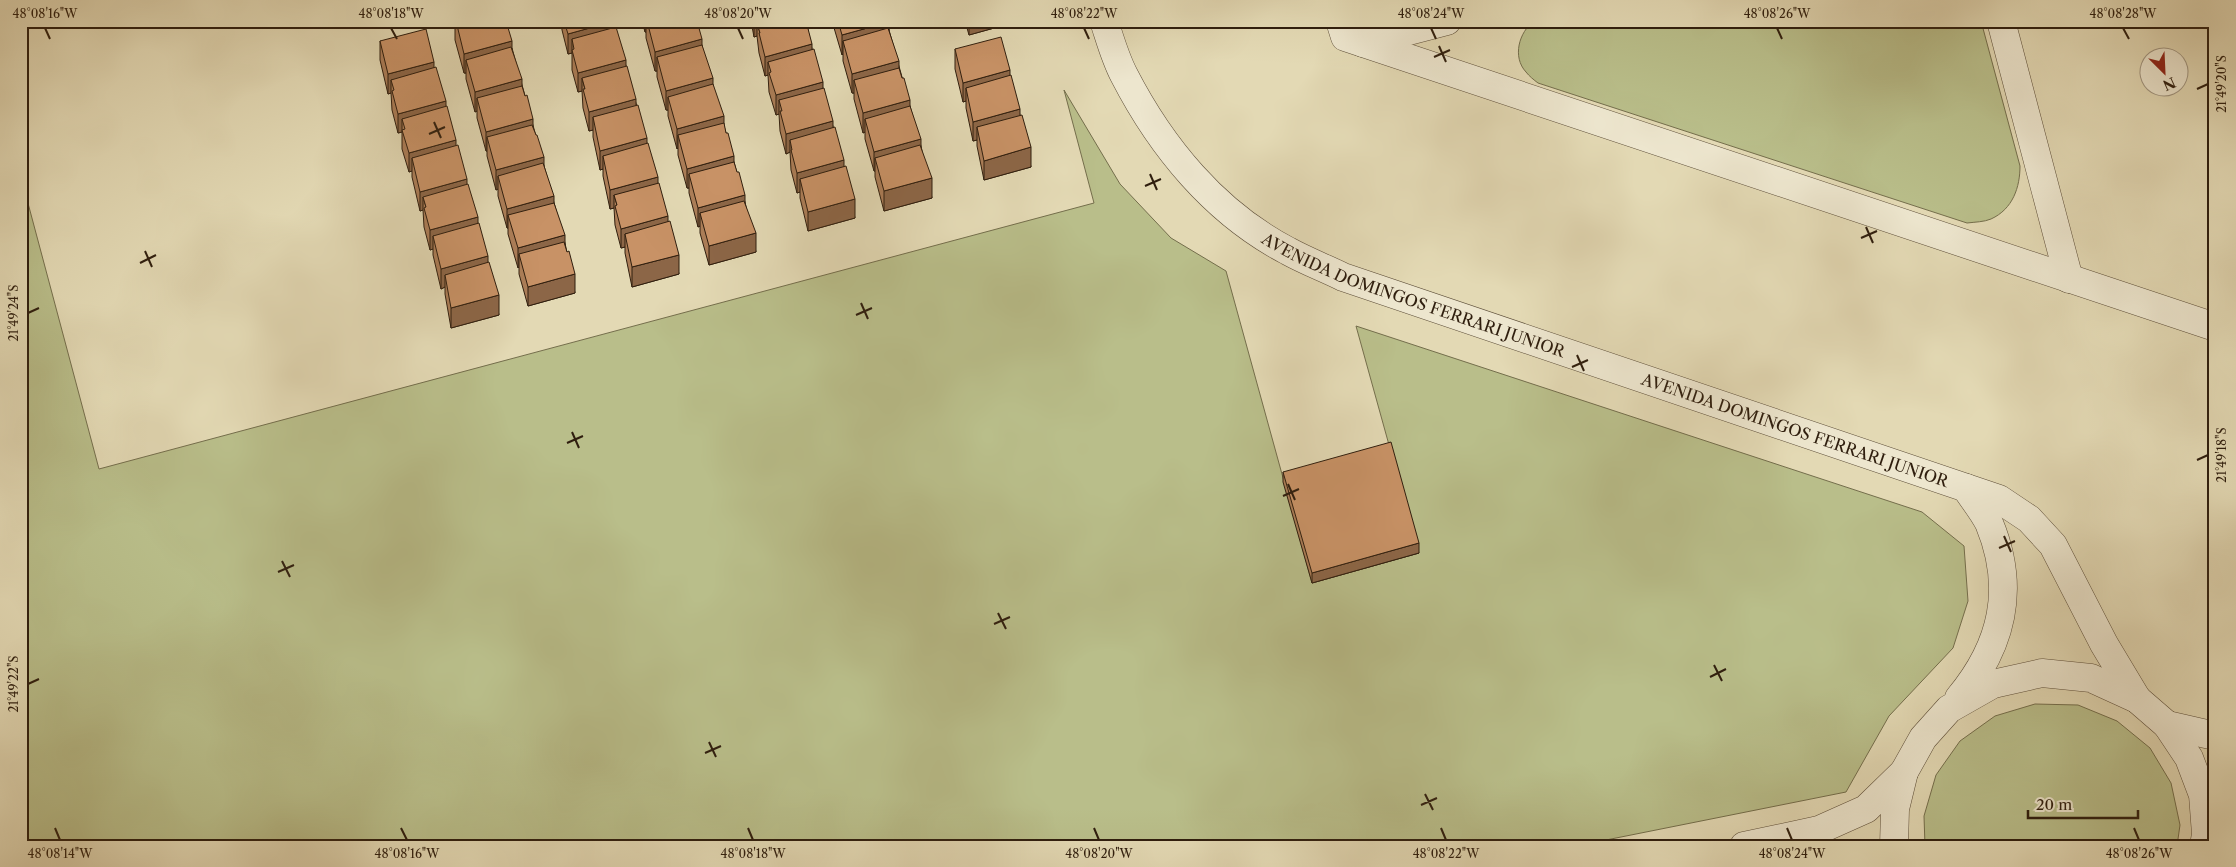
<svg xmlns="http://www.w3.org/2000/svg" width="2236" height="867" font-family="'Libre Caslon Text',serif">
<rect width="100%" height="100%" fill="#e3d9b4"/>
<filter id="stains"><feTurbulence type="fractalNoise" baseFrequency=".004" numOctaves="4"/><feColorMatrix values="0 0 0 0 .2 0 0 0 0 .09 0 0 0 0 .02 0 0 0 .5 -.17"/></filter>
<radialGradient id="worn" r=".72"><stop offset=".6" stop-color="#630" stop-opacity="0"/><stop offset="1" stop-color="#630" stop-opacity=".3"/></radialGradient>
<path fill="#b9be8a" stroke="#746e4c" d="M1534,21H1981L2020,166C2020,187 2013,209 1991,219C1984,222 1975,222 1967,223L1538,83C1534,80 1529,76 1526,72C1512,57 1519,32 1534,21Z
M1064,90L1120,184L1171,238L1226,271L1312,583L1419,553L1356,326L1922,512L1964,546L1968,601L1953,648L1889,716L1846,792L1576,846H21V177L99,469L1094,203Z
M2035,704L2078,705L2117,721L2150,748L2171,783L2180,825L2177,846H1925L1924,816L1936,775L1960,741L1995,716Z"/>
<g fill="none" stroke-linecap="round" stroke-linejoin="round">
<g stroke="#5c4d38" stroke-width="29">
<g id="minor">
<path id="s1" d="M1104,21C1110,39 1115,58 1124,75C1161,147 1215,213 1288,251C1306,261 1325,268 1343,277L1999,499L2029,519L2053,545L2104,644L2137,699"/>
<path d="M1340,21L1345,37L2215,327"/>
<path d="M2001,21L2069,279"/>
<path d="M1363,43L1447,21"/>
<path d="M1959,698C2003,645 2016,588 1989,523C1983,511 1973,499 1966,488"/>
<path d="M2167,725L2215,736"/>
<path d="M1744,846L1819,830L1866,809L1904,772"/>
<path d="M1894,846L1895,809L1904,772L1923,738L1949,709L1993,684L2042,673L2091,678L2137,699L2167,725L2189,758L2203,795L2206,834L2204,846"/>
</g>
</g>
<use href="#minor" stroke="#ede6ce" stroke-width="28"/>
</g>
<path fill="#ac7e58" stroke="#2f1e0e" d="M455,21L512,48L565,243L575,293L528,306L519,274V267L518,268L508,234V228H507L498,196V189L496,190L487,156V151H486L477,118V111L475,112L466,79V73H464L455,40Z
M561,21H615V27L626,66L668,222L679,274L632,287L625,253V247L621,248L615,225L614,208L610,209L603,176V169L600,170L593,137V130L589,131L583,108L582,91L578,92L572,70V53L568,54L562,30Z
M642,21H697L702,46L745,202L756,252L709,265L700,233V226L698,227L689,193V188H687L678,155V148L677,149L668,116V110H666L657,77V71H655L646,38V32H645Z
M751,21H806L812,49L844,167L855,218L808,231L800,198V192L797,193L791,170L790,152L786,154L780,131L779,114L776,115L769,92L768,75L765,76L759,53L757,36L754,37Z
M832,21H889V30L921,146L932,198L884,211L875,177V171H874L865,139V132L863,133L854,99V93H852L843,61V54L842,55Z
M965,21H1005V25L969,35Z
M380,41L434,68L488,263L499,315L451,328L445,294V287L441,289L433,255V249L430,250L424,227L423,210L420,211L412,177V171L409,172L402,149V132L398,133L392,110L391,93L388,94L380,60Z
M955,49L1010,76L1020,115L1031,167L984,180L977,146V140L973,141L966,108V101L963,102L955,69Z
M1283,472L1419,553L1312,583L1283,482Z"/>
<path fill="#8c6647" stroke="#2f1e0e" d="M615,21V41L572,39V53L568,54V34Z
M645,21H646V32H645Z
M754,21H801L760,33L757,23V36L754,37Z
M969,21H1005V25L969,35Z
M889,22V42L843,41V54L842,55V35Z
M702,39V58L657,57V71H655V52Z
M512,41V60H466V73H464V54Z
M812,44V63L768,62V75L765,76V57Z
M626,60V79L585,89L582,78V91L578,92V73Z
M899,61V80H854V93H852V74Z
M434,62V81L391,80V93L388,94V74Z
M1010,70V89L966,88V101L963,102V83Z
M713,78V97H668V110H666V91Z
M522,79V99L477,98V111L475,112V92Z
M823,82V102L779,100V114L776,115V95Z
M636,99V118L593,117V130L589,131V112Z
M910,100V120L865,119V132L863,133V113Z
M446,101V120L402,119V132L398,133V114Z
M1020,109V128L977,127V140L973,141V122Z
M724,116V136L678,135V148L677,149V129Z
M533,119V138L487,137V151H486V132Z
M833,121V141L790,140V152L786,154V134Z
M647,138V157L603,156V169L600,170V151Z
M921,139V158H875V171H874V152Z
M456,140V159L412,158V171L409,172V153Z
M1031,147V167L984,180V161Z
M734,156V175L689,174V188H687V169Z
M544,157V177L498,176V189L496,190V170Z
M844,160V180L800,179V192L797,193V173Z
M658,177V196L617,205L614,195V208L610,209V190Z
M932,178V198L884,211V191Z
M467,179V198L426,207L423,197V210L420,211V192Z
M745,195V214L700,213V226L698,227V208Z
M554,196V215H508V228H507V209Z
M855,199V218L808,231V212Z
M668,216V235L625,234V247L621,248V229Z
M478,217V237L433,236V249L430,250V230Z
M756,233V252L709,265V246Z
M565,235V255L519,254V267L518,268V248Z
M679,255V274L632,287V267Z
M488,256V276L445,275V287L441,289V269Z
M575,274V293L528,306V287Z
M499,295V315L451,328V308Z
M1419,543V553L1312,583V573Z"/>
<path fill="#c89266" stroke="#2f1e0e" d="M456,21H506L512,41L464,54Z
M564,21H615L568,34Z
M647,21H697L702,39L655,52Z
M763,21H806L812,44L765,57L759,33H760L757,23Z
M838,21H889V22L842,35Z
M616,27L626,60L578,73L572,50L574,49L572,39Z
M888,28L899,61L852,74L843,41Z
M426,29L434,62L388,74L380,41Z
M1001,37L1010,70L963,83L955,49Z
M702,45L713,78L666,91L657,57Z
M511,47L522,79L475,92L466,60Z
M814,49L823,82L776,95L769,73L771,72L768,62Z
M627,66L636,99L589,112L583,89H585L582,78Z
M436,67L446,101L398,114L392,91L394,90L391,80Z
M899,68L902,78H904L910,100L863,113L854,80Z
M1011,75L1020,109L973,122L966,88Z
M713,84L724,116L677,129L668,97Z
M522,86L525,96L527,95L533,119L486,132L477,98Z
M824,88L833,121L786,134L780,111H782L779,100Z
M638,105L647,138L600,151L593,117Z
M447,106L456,140L409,153L402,130L405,129L402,119Z
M910,106L921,139L874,152L865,119Z
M1022,115L1031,147L984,161L977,127Z
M724,123L726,133H728L734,156L687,169L678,135Z
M532,125L536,135H537L544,157L496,170L487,137Z
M835,127L844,160L797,173L791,150H792L790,140Z
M648,143L658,177L610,190L603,156Z
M458,145L467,179L420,192L412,158Z
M920,145L932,178L884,191L875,158Z
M734,162L737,172H739L745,195L698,208L689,174Z
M543,163L554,196L507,209L498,176Z
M846,166L855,199L808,212L800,179Z
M659,183L668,216L621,229L615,206L617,205L614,195Z
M468,184L478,217L430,230L424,208L426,207L423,197Z
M744,201L756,233L709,246L700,213Z
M554,203L565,235L518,248L508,215Z
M670,221L679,255L632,267L625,234Z
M479,223L488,256L441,269L433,236Z
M564,242L567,252L569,251L575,274L528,287L519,254Z
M489,262L499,295L451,308L445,275Z
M1391,442L1419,543L1312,573L1283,472Z"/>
<path fill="none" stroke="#2f1e0e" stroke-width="2" d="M45,28L50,39M391,28L397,39M738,28L743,39M1084,28L1089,39M1431,28L1436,39M1777,28L1782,39M2123,28L2129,39M1439,46L1446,62M1434,57L1450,50M2197,89L2208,84M434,122L441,138M429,134L445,127M1150,174L1157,190M1145,186L1161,179M1866,227L1873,243M1861,238L1877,231M145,251L152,267M140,263L156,255M861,303L868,319M28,313L39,308M856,315L872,308M1577,355L1584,371M1572,367L1588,360M572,432L579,448M567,443L583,436M2197,460L2208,455M1288,484L1295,500M1283,496L1299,489M2004,536L2011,552M1999,548L2015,541M282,561L290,577M278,572L294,565M998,613L1006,629M994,624L1010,617M1714,665L1722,681M1710,677L1726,669M28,684L39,679M709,742L716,757M705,753L721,746M1425,794L1433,810M1421,805L1437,798M55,828L60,840M401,828L407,840M748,828L753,840M1094,828L1099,840M1441,828L1446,840M1787,828L1792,840M2134,828L2139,840"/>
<g text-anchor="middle" stroke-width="4" stroke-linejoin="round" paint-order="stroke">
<g font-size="16" fill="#2f1e0e" stroke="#ede6ce">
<text dy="6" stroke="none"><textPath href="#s1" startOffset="435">AVENIDA DOMINGOS FERRARI JUNIOR</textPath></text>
<text dy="6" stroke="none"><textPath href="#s1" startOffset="840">AVENIDA DOMINGOS FERRARI JUNIOR</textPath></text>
</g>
</g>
<rect width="2236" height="867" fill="none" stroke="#e3d9b4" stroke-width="55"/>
<g transform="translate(2164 72) rotate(156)"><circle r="24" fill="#ede6ce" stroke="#a19681"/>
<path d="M0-4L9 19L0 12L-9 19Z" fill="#8f2418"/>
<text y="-8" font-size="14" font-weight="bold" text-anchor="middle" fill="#2f1e0e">N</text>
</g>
<path d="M2028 810v8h110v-8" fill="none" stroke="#2f1e0e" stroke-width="2.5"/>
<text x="2036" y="810" font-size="15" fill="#2f1e0e" stroke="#ede6ce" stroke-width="4" paint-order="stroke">20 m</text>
<rect x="28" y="28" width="2180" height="812" fill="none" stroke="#2f1e0e" stroke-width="2"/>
<g font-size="12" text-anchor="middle" fill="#2f1e0e">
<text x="45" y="18">48°08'16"W</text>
<text x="391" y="18">48°08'18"W</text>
<text x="738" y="18">48°08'20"W</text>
<text x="1084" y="18">48°08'22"W</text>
<text x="1431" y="18">48°08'24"W</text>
<text x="1777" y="18">48°08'26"W</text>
<text x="2123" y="18">48°08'28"W</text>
<text transform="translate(2222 84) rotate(-90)" y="4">21°49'20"S</text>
<text transform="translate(14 313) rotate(-90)" y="4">21°49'24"S</text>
<text transform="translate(2222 455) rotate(-90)" y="4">21°49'18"S</text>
<text transform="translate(14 684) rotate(-90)" y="4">21°49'22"S</text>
<text x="60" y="858">48°08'14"W</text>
<text x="407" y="858">48°08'16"W</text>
<text x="753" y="858">48°08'18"W</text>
<text x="1099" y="858">48°08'20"W</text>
<text x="1446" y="858">48°08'22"W</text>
<text x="1792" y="858">48°08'24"W</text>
<text x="2139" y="858">48°08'26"W</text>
</g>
<rect width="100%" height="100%" filter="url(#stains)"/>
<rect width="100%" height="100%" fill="url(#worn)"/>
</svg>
